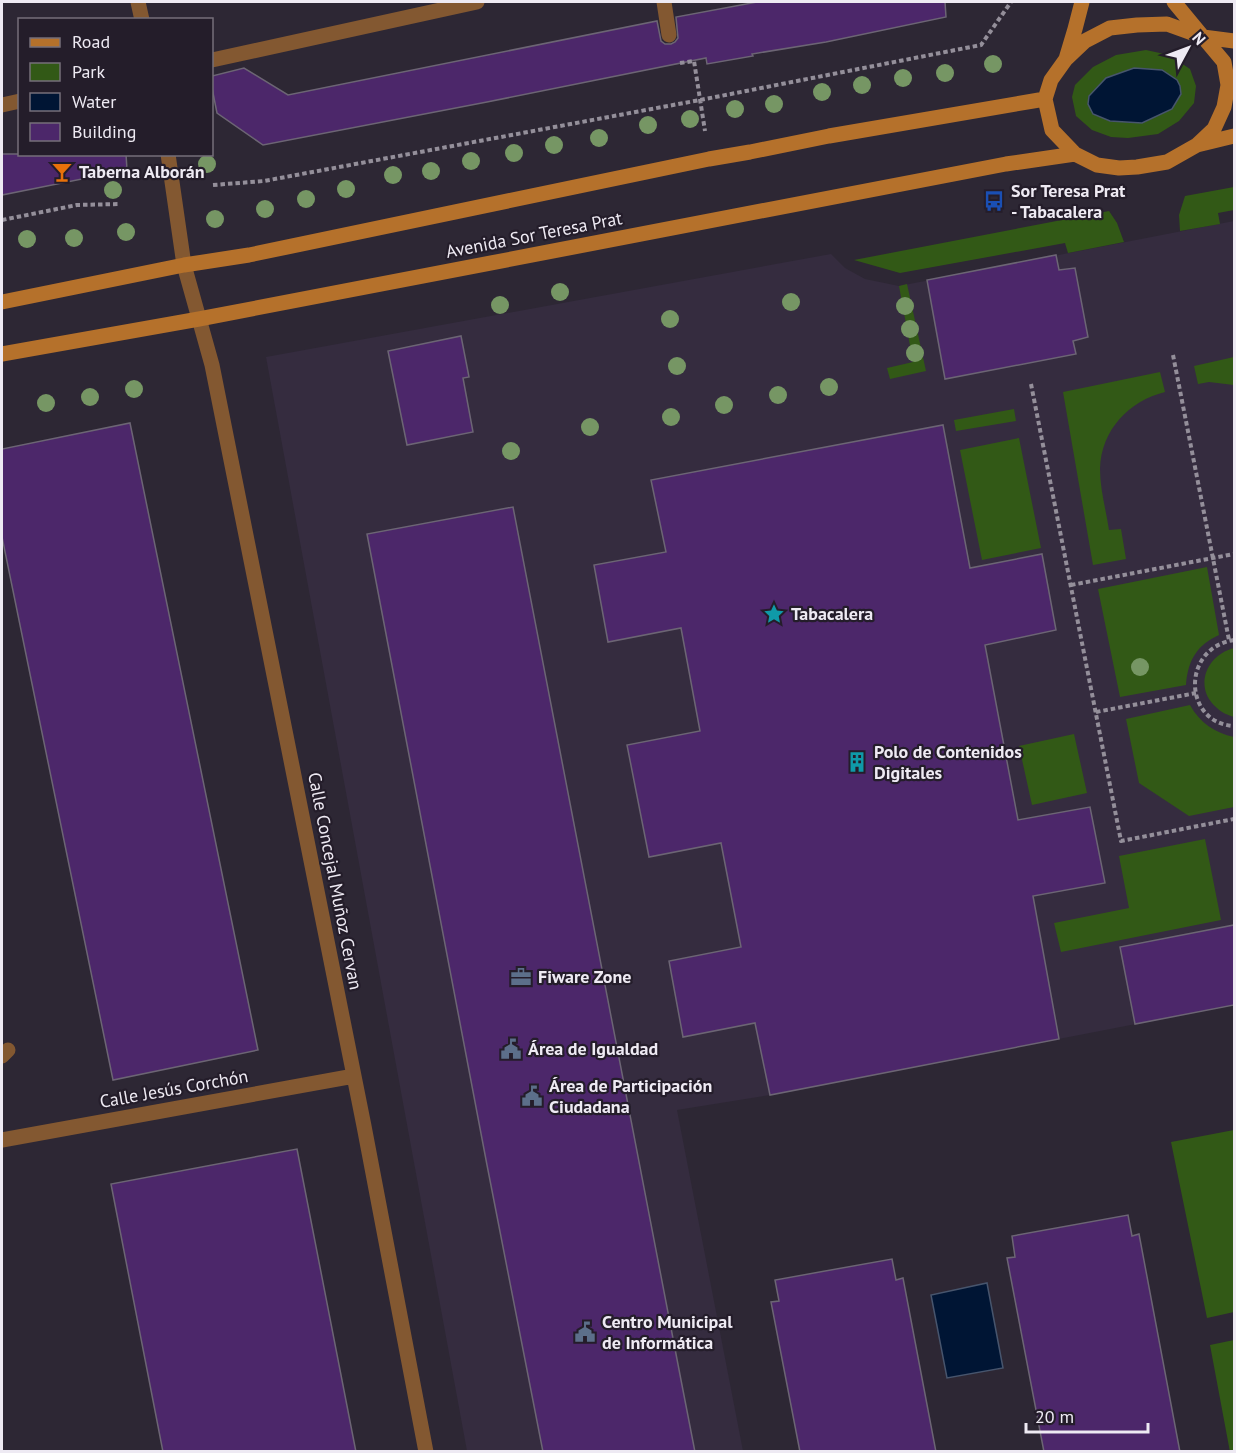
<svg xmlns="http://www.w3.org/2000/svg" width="1236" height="1453" font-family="'PT Sans',sans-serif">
<rect width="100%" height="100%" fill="#2d2734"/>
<path fill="#352c3f" d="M1234,221V1005L770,1095L677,1110L743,1451H467L266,357L831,254L845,268L865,279L899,286Z"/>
<path fill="#325916" d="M1146,50L1169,55L1190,69L1196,86L1194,103L1179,121L1158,134L1128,138L1111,137L1092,130L1076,116L1072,97L1075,85L1093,67L1116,55Z
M1234,187V210L1218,213L1220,224L1180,231L1179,215L1185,196Z
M1109,211L1117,223L1124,242L1068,253L1065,243L900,273L854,260Z
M907,284L926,371L890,379L887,368L913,362L899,286Z
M1234,357V385L1209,382L1198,384L1194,366Z
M1160,372L1165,392C1129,401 1101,430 1100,469C1100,489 1106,510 1109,530L1121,529L1126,559L1093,565L1063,392Z
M1014,409L1016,421L956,431L954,420Z
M1019,438L1041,548L982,560L960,450Z
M1207,567L1219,635C1197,645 1188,660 1186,685L1120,697L1098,589Z
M1234,648V717C1228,715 1222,713 1217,708C1193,688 1206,655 1234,648Z
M1190,705C1200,723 1215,733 1234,737V807L1189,816L1139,783L1126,719Z
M1074,734L1087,793L1032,805L1019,746Z
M1205,839L1221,920L1061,952L1054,923L1129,908L1119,856Z
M1234,1130V1312L1207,1318L1171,1142Z
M1234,1340V1451L1230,1452L1210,1345Z"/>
<path fill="#001534" stroke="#47556d" stroke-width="1.5" d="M1134,68L1162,70L1177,80L1180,86L1181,94L1172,109L1142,123L1110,121L1093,114L1088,104L1089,96L1106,78Z
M987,1283L1003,1368L947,1378L931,1295Z"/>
<path fill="#4c276a" stroke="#6c6574" stroke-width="1.5" d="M757,2H945L946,17L826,42L752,54L753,56L707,64L706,58L487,102L263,145L217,113L212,88V76L244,68L288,95L657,21L661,41L665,44H671L675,42L678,38L676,17Z
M2,154H126L127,170L2,195Z
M1056,255L1059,270L1075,268L1088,337L1073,341L1076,354L945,379L927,280Z
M461,336L469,377L463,378L473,432L407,445L388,351Z
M130,423L258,1050L113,1080L2,537V449Z
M943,425L970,568L1042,554L1056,630L985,645L1018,820L1090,807L1105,883L1033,896L1059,1039L770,1095L755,1023L683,1037L669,961L741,947L721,843L649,857L627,745L700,731L681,628L608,642L594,565L666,552L651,480Z
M513,507L681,1380L695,1452H543L487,1165L367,534Z
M1234,925V1005L1135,1024L1120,947Z
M297,1149L356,1452H163L111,1184Z
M1128,1215L1132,1236L1139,1234L1180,1452H1044L1007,1258L1015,1257L1012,1236Z
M892,1259L896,1280L903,1278L936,1452H800L771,1302L779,1301L775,1280Z"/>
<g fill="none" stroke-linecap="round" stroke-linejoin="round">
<path stroke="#948f9a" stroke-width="4" stroke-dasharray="4.5 3" stroke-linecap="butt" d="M680,63L694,61L705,131
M213,185L264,181L700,100L981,45L1011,2
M2,220L77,205L120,204
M1173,355L1229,640
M1031,384L1121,841L1234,819
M1071,585L1234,554
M1234,640C1181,648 1183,723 1234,726
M1096,712L1196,693"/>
<path stroke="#835831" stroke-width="15" d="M2,1056L8,1050"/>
<path stroke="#835831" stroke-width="15" d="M138,2L142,20
M664,2L669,35
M212,60L477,2
M2,105L20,101
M168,154L184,265L212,365L364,1126L426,1452
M2,1140L354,1076"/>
<path stroke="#b5712b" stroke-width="15" d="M1174,2L1203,37L1234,41
M1167,24L1203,37L1224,62L1228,85L1224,107L1214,129L1197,145L1167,162L1137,167L1119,168L1097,165L1075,154L1052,130L1045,99L1051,80L1066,59L1085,41L1110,28L1137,25Z
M1066,59L1075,29L1082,2
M1197,145L1234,136
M2,302L184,265L249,255L709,159L750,152L829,136L1045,99
M2,354L199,319L1006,164L1075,154"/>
</g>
<g fill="#769664">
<circle cx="993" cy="64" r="9"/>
<circle cx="945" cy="73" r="9"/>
<circle cx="903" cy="78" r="9"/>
<circle cx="862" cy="85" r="9"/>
<circle cx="822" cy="92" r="9"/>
<circle cx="774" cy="104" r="9"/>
<circle cx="735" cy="109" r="9"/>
<circle cx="690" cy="119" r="9"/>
<circle cx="648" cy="125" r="9"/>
<circle cx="599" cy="138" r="9"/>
<circle cx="554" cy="145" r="9"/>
<circle cx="514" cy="153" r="9"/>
<circle cx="471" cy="161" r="9"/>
<circle cx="207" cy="164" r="9"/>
<circle cx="431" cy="171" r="9"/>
<circle cx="393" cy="175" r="9"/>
<circle cx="346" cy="189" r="9"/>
<circle cx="113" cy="190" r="9"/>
<circle cx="306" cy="199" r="9"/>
<circle cx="265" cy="209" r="9"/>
<circle cx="215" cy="219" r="9"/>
<circle cx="126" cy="232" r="9"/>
<circle cx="74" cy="238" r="9"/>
<circle cx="27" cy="239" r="9"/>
<circle cx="560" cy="292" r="9"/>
<circle cx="791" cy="302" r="9"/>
<circle cx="500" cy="305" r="9"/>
<circle cx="905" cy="306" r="9"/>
<circle cx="670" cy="319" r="9"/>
<circle cx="910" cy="329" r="9"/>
<circle cx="915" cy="353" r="9"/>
<circle cx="677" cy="366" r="9"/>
<circle cx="829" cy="387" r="9"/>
<circle cx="134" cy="389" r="9"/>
<circle cx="778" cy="395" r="9"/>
<circle cx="90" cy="397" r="9"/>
<circle cx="46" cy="403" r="9"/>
<circle cx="724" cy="405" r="9"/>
<circle cx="671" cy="417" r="9"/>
<circle cx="590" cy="427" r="9"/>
<circle cx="511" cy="451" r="9"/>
<circle cx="1140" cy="667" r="9"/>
</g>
<defs>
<g id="bar-bare" transform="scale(1.62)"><path d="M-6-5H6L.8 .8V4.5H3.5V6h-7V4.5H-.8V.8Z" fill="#e8710a" stroke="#241d2a" stroke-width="2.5" paint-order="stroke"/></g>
<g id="bus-bare" transform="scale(1.62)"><path d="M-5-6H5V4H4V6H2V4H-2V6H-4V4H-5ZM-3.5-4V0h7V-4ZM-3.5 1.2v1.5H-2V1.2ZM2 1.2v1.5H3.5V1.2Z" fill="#1a4fb4" stroke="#241d2a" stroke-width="2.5" paint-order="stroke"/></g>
<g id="sight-bare" transform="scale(1.62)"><path d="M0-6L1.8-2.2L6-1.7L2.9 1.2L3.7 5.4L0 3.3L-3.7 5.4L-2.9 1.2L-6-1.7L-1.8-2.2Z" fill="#0f9aa8" stroke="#241d2a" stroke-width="2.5" paint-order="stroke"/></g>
<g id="building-bare" transform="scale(1.62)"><path d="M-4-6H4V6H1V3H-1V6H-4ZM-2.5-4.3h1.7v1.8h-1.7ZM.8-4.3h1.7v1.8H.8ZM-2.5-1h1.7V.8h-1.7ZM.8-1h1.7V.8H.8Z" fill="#0f9aa8" stroke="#241d2a" stroke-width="2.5" paint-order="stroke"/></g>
<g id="office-bare" transform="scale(1.62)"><path d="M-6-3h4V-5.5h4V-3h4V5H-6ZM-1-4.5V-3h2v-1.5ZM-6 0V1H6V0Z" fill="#5c6f8a" stroke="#241d2a" stroke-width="2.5" paint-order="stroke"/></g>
<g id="civic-bare" transform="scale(1.62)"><path d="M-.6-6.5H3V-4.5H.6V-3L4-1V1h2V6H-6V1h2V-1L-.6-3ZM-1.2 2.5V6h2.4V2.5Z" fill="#5c6f8a" stroke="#241d2a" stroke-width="2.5" paint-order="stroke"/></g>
</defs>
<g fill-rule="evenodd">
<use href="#bar-bare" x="62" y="172"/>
<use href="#bus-bare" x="994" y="201"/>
<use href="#sight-bare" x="774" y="614"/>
<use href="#building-bare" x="857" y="762"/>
<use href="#office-bare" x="521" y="977"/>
<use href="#civic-bare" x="511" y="1049"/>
<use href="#civic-bare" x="532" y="1096"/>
<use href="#civic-bare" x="585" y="1332"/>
</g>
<g text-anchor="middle" stroke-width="4.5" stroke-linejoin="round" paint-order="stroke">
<g font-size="18" font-weight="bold" fill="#eeeaf3" stroke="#241d2a" text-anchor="start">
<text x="79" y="178">Taberna Alborán</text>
<text x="1011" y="197">Sor Teresa Prat<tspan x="1011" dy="21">- Tabacalera</tspan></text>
<text x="791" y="620">Tabacalera</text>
<text x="874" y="758">Polo de Contenidos<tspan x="874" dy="21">Digitales</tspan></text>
<text x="538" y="983">Fiware Zone</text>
<text x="528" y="1055">Área de Igualdad</text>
<text x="549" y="1092">Área de Participación<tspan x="549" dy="21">Ciudadana</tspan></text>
<text x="602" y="1328">Centro Municipal<tspan x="602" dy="21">de Informática</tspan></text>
</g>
<g font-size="18" fill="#eeeaf3" stroke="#241d2a">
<text transform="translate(534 235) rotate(-11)" y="6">Avenida Sor Teresa Prat</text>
<text transform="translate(335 881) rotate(79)" y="6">Calle Concejal Muñoz Cervan</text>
<text transform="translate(174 1089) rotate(-10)" y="6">Calle Jesús Corchón</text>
</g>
</g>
<rect width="1236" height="1453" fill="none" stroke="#eeeaf3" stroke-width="6"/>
<rect x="18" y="18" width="195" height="138" fill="#241d2a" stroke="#756f7a" stroke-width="1.5"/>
<rect x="30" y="38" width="30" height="9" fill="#b5712b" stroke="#756f7a" stroke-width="1.5"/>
<text x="72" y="48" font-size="18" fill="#eeeaf3">Road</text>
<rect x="30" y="63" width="30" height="18" fill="#325916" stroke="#756f7a" stroke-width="1.5"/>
<text x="72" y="78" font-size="18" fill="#eeeaf3">Park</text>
<rect x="30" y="93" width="30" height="18" fill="#001534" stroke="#756f7a" stroke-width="1.5"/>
<text x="72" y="108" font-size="18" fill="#eeeaf3">Water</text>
<rect x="30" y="123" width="30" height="18" fill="#4c276a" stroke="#756f7a" stroke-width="1.5"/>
<text x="72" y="138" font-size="18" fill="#eeeaf3">Building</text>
<g transform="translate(1188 48) rotate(49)" stroke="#241d2a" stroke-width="4.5" paint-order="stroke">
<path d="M0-4.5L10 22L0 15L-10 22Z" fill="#eeeaf3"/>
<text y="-9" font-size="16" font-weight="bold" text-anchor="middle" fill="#eeeaf3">N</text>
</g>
<path d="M1026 1423v9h122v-9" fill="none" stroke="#eeeaf3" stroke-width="3"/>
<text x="1035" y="1423" font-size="18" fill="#eeeaf3" stroke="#241d2a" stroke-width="4.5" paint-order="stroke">20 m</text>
</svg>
